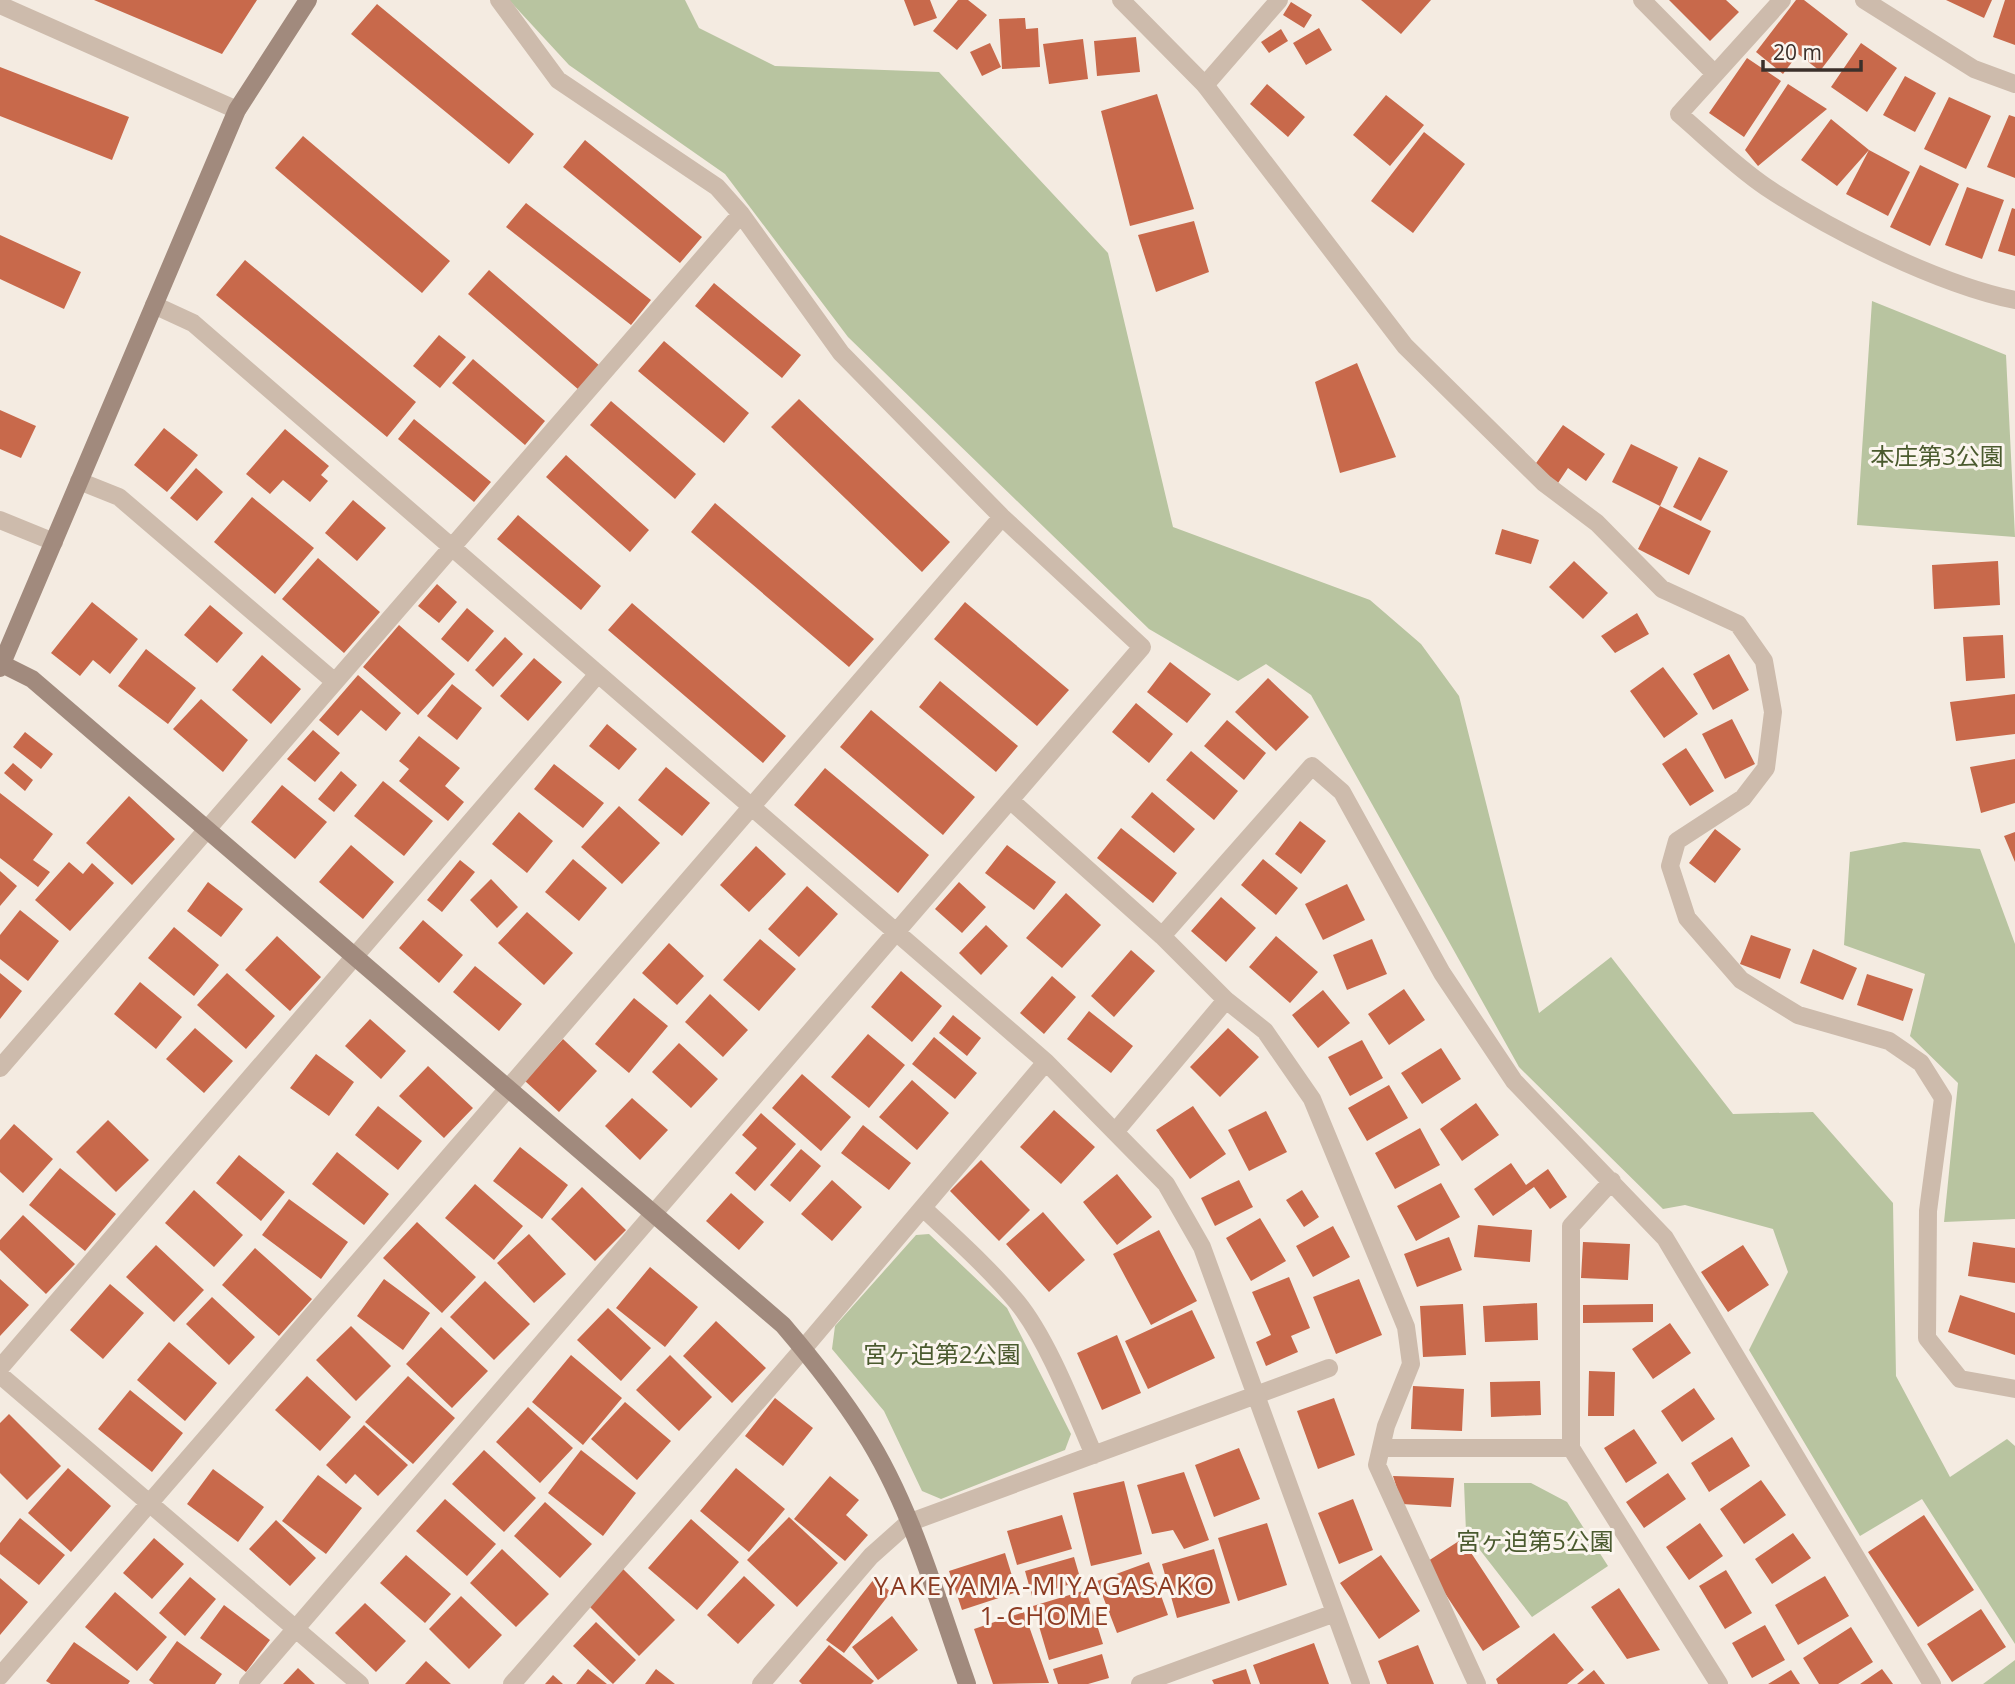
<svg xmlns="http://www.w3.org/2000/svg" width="2015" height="1684" font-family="'Open Sans','Noto Sans JP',sans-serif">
<rect width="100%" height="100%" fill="#f4ebe1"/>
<path fill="#b8c4a0" d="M509,0H685L699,28L775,66L939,72L1108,253L1173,527L1370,600L1421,644L1459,696L1539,1013L1611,957L1733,1114L1813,1112L1893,1203L1896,1376L1950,1477L2007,1439L2015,1446V1644L1922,1499L1860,1536L1749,1350L1788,1272L1773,1229L1685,1205L1663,1209L1519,1067L1311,695L1266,664L1238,681L1149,629L848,337L725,174L569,65Z
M1872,301L2006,355L2015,537L1857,525Z
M1904,842L1980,849L2015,944V1219L1944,1222L1958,1083L1910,1036L1925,974L1844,945L1850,852Z
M929,1234L1007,1308L1071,1434L1065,1450L941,1499L922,1491L884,1411L832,1349L835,1326L916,1235Z
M1464,1483H1531L1567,1502L1608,1566L1532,1617L1466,1532Z
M2015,1660V1684H1983Z"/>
<path fill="#c8694b" d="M94,0H257L222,54Z
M904,0H930L937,18L914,26Z
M958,0H968L987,15L957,50L933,31Z
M1361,0H1431L1401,34Z
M1669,0H1726L1739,12L1710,41Z
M1796,0H1804L1848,34L1820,71L1798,54L1783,74L1756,52Z
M1946,0H1992L1984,18Z
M2005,0H2015V45L1993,37Z
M1291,2L1312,15L1304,28L1283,15Z
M377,4L534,134L509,164L351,34Z
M1025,18L1026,29L1038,28L1040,67L1002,69L999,19Z
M1319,28L1332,50L1306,65L1293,43Z
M1281,29L1288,41L1269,53L1261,42Z
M1136,37L1140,72L1097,76L1094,41Z
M1083,39L1088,79L1049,84L1043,44Z
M990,43L1001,67L982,76L970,52Z
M1861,43L1897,68L1867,112L1831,87Z
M1747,58L1781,81L1744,137L1709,113Z
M0,67L129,117L112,160L0,116Z
M1905,76L1936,93L1915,132L1883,115Z
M1267,84L1305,117L1288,137L1250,104Z
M1788,84L1827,109L1758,166L1745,150Z
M1157,94L1194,209L1130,226L1101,111Z
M1386,95L1424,125L1390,166L1353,135Z
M1949,97L1991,116L1966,169L1924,149Z
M2009,115L2015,117V178L1987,167Z
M1831,119L1869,150L1837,186L1801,160Z
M1424,132L1465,164L1413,233L1371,201Z
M303,136L450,261L422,293L275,168Z
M585,140L702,237L680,263L563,167Z
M1869,150L1910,172L1888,216L1846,194Z
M1920,165L1959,184L1930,246L1890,227Z
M1967,187L2004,200L1982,259L1945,245Z
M526,203L651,300L631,325L506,227Z
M2012,208L2015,209V256L1998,251Z
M1194,221L1209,272L1156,292L1138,235Z
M0,235L81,272L64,309L0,279Z
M245,260L416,402L387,437L216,295Z
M489,270L600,366L579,390L468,294Z
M714,283L801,355L782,378L695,306Z
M439,335L466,357L440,388L413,366Z
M664,341L749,413L724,443L638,371Z
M473,359L545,421L525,445L452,383Z
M1357,363L1396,457L1340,473L1315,382Z
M799,399L950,542L922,572L771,427Z
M611,401L696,474L675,499L590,425Z
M0,410L36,426L21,458L0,449Z
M414,419L491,482L474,502L398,439Z
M1563,425L1605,454L1586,481L1568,468L1558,483L1534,466Z
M164,428L198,455L167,492L134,465Z
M285,429L329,466L321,475L328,481L310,502L283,480L270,494L246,474Z
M1631,444L1678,467L1660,506L1612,482Z
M566,455L649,530L630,552L546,477Z
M1699,457L1728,471L1701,521L1673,507Z
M196,468L223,492L197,521L170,498Z
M252,497L314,548L275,594L214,542Z
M353,500L386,528L357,561L325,533Z
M715,503L874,639L849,667L691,532Z
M1660,506L1711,531L1689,575L1638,549Z
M518,515L601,586L581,610L497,539Z
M1502,529L1539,540L1531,564L1495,554Z
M318,558L380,612L344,653L282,599Z
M1574,561L1608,593L1583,619L1549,587Z
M1998,561L2000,605L1934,609L1932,565Z
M437,584L457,602L439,623L418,606Z
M92,602L138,639L110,674L93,660L80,676L51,653Z
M965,602L1069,690L1037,726L934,639Z
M632,603L786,736L763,763L608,630Z
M210,605L243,633L217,663L184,635Z
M467,608L494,631L468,662L441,639Z
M1637,613L1649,634L1615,653L1601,636Z
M399,625L455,674L418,715L363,667Z
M2003,635L2005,678L1966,681L1963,637Z
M505,637L523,654L493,687L475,670Z
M146,649L196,688L168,724L118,686Z
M1729,654L1749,690L1713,710L1693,674Z
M262,655L301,689L271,724L232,690Z
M534,658L562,682L528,721L500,696Z
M1170,662L1211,694L1187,723L1147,692Z
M1663,667L1698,714L1664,738L1630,691Z
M358,675L401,713L386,731L361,710L338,736L319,720Z
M1268,678L1309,717L1276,751L1235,712Z
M940,681L1018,746L996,772L919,707Z
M452,684L482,708L457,740L427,716Z
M2015,694V734L1956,741L1950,702Z
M201,699L248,740L223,772L173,729Z
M1136,703L1173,734L1149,763L1112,732Z
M871,710L975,797L943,835L840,747Z
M1732,719L1755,764L1725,779L1702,734Z
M1227,720L1266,753L1244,780L1204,746Z
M607,724L637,749L619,770L589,746Z
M313,730L340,753L315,782L287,759Z
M25,732L53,754L41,769L13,747Z
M419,736L460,768L445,786L464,802L448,821L399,781L409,769L399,761Z
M1686,748L1714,791L1690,806L1662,764Z
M1191,751L1238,791L1214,820L1166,780Z
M2015,759V803L1981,813L1970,767Z
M13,763L33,780L25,791L4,773Z
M554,764L604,803L583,828L534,789Z
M666,767L710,803L682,836L638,800Z
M825,768L929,855L898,893L794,805Z
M341,771L357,785L334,812L318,799Z
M383,781L433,821L404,856L354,816Z
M282,785L327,822L295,859L251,822Z
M1152,792L1195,829L1174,853L1131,817Z
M0,793L53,834L33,860L50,872L38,887L0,858Z
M129,796L175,839L132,885L86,843Z
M619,806L660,843L622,884L581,847Z
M519,812L553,841L527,873L492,844Z
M1300,821L1326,841L1301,874L1275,854Z
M1121,828L1177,873L1153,903L1097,858Z
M1715,829L1741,849L1715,883L1689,863Z
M2015,832V862L2004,836Z
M351,845L394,882L363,919L319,882Z
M1007,845L1056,882L1034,910L985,873Z
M756,846L786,874L749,912L720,885Z
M573,859L607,888L579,921L545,892Z
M1263,859L1298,888L1276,915L1241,885Z
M460,860L475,872L442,912L427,900Z
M69,862L83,874L92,863L114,883L70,931L35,900Z
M0,871L17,886L0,906Z
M491,879L518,907L497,928L470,900Z
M208,882L243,909L221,937L187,911Z
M959,882L986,907L962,933L935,909Z
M1347,884L1365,920L1323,940L1305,904Z
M807,886L838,914L799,957L768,929Z
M1066,893L1101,925L1062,968L1026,938Z
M1221,897L1256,928L1226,962L1191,931Z
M20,910L59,941L28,981L0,959V935Z
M527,912L573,953L544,985L498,943Z
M423,920L463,955L439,983L399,948Z
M986,925L1008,946L981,975L959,953Z
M174,927L219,965L194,996L148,958Z
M1751,935L1791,949L1780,979L1740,964Z
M277,936L321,977L290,1011L245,970Z
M1276,936L1318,972L1290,1003L1249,967Z
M760,939L796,969L759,1011L723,980Z
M1372,939L1387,974L1347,990L1333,955Z
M669,943L704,976L677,1005L642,973Z
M1813,949L1857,968L1843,1000L1800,983Z
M1131,950L1155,971L1114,1017L1091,996Z
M475,966L522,1004L499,1031L453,992Z
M901,971L942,1006L912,1042L871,1007Z
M0,973L22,991L0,1019Z
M227,973L275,1016L246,1049L197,1005Z
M1867,974L1913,989L1903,1021L1857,1005Z
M1052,976L1076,997L1044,1034L1020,1013Z
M140,982L182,1017L156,1049L114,1014Z
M1404,989L1425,1020L1389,1045L1368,1014Z
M1323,990L1350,1023L1318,1048L1292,1015Z
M710,994L748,1030L723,1057L685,1022Z
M634,998L668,1026L629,1073L595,1044Z
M1089,1011L1133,1046L1111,1073L1067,1039Z
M953,1015L981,1038L967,1056L939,1033Z
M370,1019L406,1051L381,1079L345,1046Z
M195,1028L233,1061L204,1093L166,1059Z
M1228,1028L1259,1057L1220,1097L1190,1067Z
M868,1034L905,1065L869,1108L831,1077Z
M934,1037L977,1073L955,1099L912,1064Z
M563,1039L597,1071L559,1112L525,1081Z
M1362,1040L1383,1078L1350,1096L1328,1057Z
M679,1043L718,1079L691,1108L652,1072Z
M1441,1048L1461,1079L1422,1104L1401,1073Z
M316,1054L354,1082L329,1116L290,1088Z
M428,1066L473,1108L444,1138L399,1096Z
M802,1074L851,1117L821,1151L772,1108Z
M912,1080L949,1113L917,1150L879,1117Z
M1389,1085L1408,1118L1367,1141L1348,1108Z
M632,1098L668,1130L640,1160L605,1126Z
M1476,1103L1499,1135L1462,1161L1440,1129Z
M378,1106L422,1141L398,1170L355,1135Z
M1193,1106L1226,1154L1190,1179L1156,1130Z
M1054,1110L1095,1147L1061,1184L1020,1147Z
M1266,1111L1287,1152L1249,1171L1228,1130Z
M761,1113L796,1144L755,1191L735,1173L757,1148L742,1135Z
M108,1120L149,1160L116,1192L76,1152Z
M14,1124L53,1159L23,1193L0,1172V1140Z
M863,1125L911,1163L889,1190L841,1153Z
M1420,1128L1440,1165L1395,1189L1375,1153Z
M520,1147L568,1185L542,1219L493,1181Z
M801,1149L821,1166L790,1202L770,1185Z
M337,1152L389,1194L364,1225L312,1184Z
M239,1155L285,1192L261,1221L216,1183Z
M981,1160L1030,1210L999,1241L950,1191Z
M1511,1163L1526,1185L1548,1169L1567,1197L1550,1209L1534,1187L1493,1216L1474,1189Z
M60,1168L116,1214L85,1251L29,1205Z
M1117,1174L1152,1217L1117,1245L1083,1202Z
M832,1180L862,1207L832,1241L801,1214Z
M1239,1180L1253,1207L1215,1226L1201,1198Z
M1441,1183L1460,1217L1416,1241L1397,1206Z
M475,1184L523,1226L494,1260L445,1218Z
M582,1187L626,1230L595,1261L551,1219Z
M194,1190L243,1235L214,1267L165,1223Z
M1302,1190L1319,1217L1304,1227L1286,1200Z
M731,1193L764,1222L739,1250L706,1221Z
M289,1199L348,1242L321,1279L262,1235Z
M1043,1212L1085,1260L1049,1292L1006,1244Z
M23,1215L75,1264L46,1294L0,1250V1240Z
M1260,1218L1286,1261L1251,1281L1226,1238Z
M417,1222L476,1277L442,1313L383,1258Z
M1478,1225L1532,1230L1530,1262L1474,1257Z
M1333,1226L1350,1257L1313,1277L1296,1246Z
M1159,1230L1197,1301L1151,1325L1113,1254Z
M529,1234L566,1274L534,1303L497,1263Z
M1449,1237L1462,1270L1417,1287L1404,1254Z
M1583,1242L1630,1244L1628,1280L1581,1278Z
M1973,1242L2015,1248V1283L1968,1276Z
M156,1245L204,1290L174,1322L126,1277Z
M1743,1245L1769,1285L1728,1312L1701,1272Z
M255,1248L312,1299L279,1336L222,1285Z
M650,1267L698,1307L665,1347L616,1308Z
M1289,1277L1310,1328L1291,1336L1298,1352L1266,1366L1256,1342L1271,1335L1252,1292Z
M0,1279L29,1305L0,1336Z
M384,1279L430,1313L403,1350L357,1316Z
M1359,1279L1382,1335L1336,1354L1313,1297Z
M485,1281L530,1324L494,1360L450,1317Z
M110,1284L144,1313L103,1359L70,1330Z
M1960,1295L2015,1313V1355L1948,1332Z
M212,1297L255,1337L229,1365L186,1324Z
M1537,1303L1538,1340L1485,1342L1483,1306Z
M1463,1304L1466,1355L1423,1357L1420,1306Z
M1653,1304V1322L1583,1323V1305Z
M608,1308L651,1348L621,1381L577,1340Z
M1192,1310L1215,1358L1148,1389L1125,1341Z
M716,1321L766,1368L732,1403L683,1356Z
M1670,1323L1691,1353L1653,1379L1632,1349Z
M351,1326L391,1366L356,1401L316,1360Z
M441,1327L488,1371L452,1408L406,1364Z
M1117,1335L1141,1393L1102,1410L1077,1353Z
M169,1342L217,1383L185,1421L137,1380Z
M571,1355L622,1398L583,1445L532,1402Z
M670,1355L712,1397L679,1431L636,1390Z
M1589,1371L1615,1372L1614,1416H1588Z
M307,1376L351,1417L320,1451L275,1410Z
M408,1376L455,1418L413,1464L365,1422Z
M1540,1381L1541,1415L1491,1417L1490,1382Z
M1413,1386L1464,1389L1462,1431L1411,1429Z
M1694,1388L1715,1419L1682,1442L1661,1411Z
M130,1390L183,1433L152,1472L98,1429Z
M775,1398L813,1428L783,1466L745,1436Z
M1334,1398L1355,1455L1318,1469L1297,1411Z
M625,1402L671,1441L637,1480L591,1439Z
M528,1407L573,1448L540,1483L496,1442Z
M9,1414L61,1466L27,1500L0,1473V1423Z
M364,1425L408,1465L378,1496L355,1474L346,1484L326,1465Z
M1634,1429L1657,1463L1626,1483L1604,1448Z
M1732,1437L1750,1466L1709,1492L1691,1463Z
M1239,1448L1260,1499L1214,1517L1195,1465Z
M484,1450L536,1498L504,1532L452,1484Z
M581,1450L636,1493L603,1536L548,1493Z
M68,1468L111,1506L71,1552L28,1513Z
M736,1468L785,1509L749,1552L700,1511Z
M213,1469L264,1507L238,1542L187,1504Z
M1184,1472L1209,1540L1184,1549L1173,1530L1152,1534L1137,1485Z
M1668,1473L1686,1499L1644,1528L1626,1502Z
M318,1475L362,1508L326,1554L282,1521Z
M830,1476L859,1500L846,1515L868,1535L845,1561L794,1519Z
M1393,1476L1454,1478L1451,1507L1402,1504Z
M1761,1480L1786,1515L1744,1544L1720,1509Z
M1124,1481L1142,1554L1091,1566L1073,1493Z
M445,1499L496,1544L467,1576L416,1531Z
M1353,1499L1373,1550L1339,1564L1318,1513Z
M545,1502L592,1544L560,1578L514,1536Z
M1062,1515L1072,1549L1017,1565L1007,1531Z
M1924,1515L1974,1590L1918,1627L1868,1552Z
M789,1517L838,1563L797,1607L747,1560Z
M20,1518L65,1555L39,1585L0,1554V1543Z
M691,1519L739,1562L697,1610L648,1568Z
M276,1520L316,1558L290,1586L249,1549Z
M1267,1523L1287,1585L1238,1601L1218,1538Z
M1700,1523L1723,1556L1689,1580L1666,1547Z
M1793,1533L1811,1558L1772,1584L1755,1559Z
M154,1538L184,1564L152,1599L123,1573Z
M1462,1539L1520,1627L1483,1651L1425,1563Z
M502,1549L549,1594L516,1627L470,1583Z
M1214,1549L1230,1603L1177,1618L1162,1564Z
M1005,1553L1017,1592L962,1610L949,1571Z
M406,1555L451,1594L425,1623L380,1583Z
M1381,1555L1420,1611L1379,1639L1340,1583Z
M1074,1557L1081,1581L1032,1596L1025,1571Z
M1149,1562L1168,1615L1117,1633L1097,1581Z
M622,1568L675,1620L639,1656L587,1604Z
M1726,1570L1752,1613L1725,1629L1699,1586Z
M744,1576L775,1605L738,1644L707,1615Z
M1825,1576L1849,1616L1798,1645L1775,1605Z
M190,1577L216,1599L185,1636L159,1613Z
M0,1578L28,1602L0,1635Z
M874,1579L891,1592L844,1653L826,1640Z
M1619,1588L1660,1650L1627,1659L1591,1607Z
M1086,1590L1103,1644L1049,1660L1033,1606Z
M115,1592L167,1637L137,1671L85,1627Z
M461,1596L502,1635L469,1669L429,1629Z
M365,1603L406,1641L376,1672L335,1633Z
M224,1605L270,1640L246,1672L200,1638Z
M1981,1609L2006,1647L1952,1682L1927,1644Z
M1024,1612L1049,1683L993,1684L974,1629Z
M892,1616L918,1650L878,1680L852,1647Z
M596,1622L636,1660L613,1684L573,1646Z
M1765,1625L1785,1660L1752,1678L1732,1643Z
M1851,1627L1873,1662L1838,1684H1819L1803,1658Z
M1554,1633L1584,1670L1567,1684H1498L1496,1679Z
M177,1641L222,1674L215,1684H154L149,1680Z
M74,1642L130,1681L128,1684H51L46,1681Z
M1314,1643L1329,1684H1260L1253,1665Z
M829,1645L874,1681L871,1684H802L799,1681Z
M1418,1645L1434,1684H1387L1378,1661Z
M1102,1654L1109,1678L1088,1684H1058L1053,1669Z
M426,1661L451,1684H405Z
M298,1668L315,1684H283Z
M588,1669L607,1684H576Z
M656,1669L675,1684H645Z
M1246,1669L1251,1684H1214L1212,1680Z
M1882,1669L1893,1684H1860Z
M1594,1670L1605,1684H1577Z
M1791,1670L1800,1684H1768Z
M553,1675L563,1684H545Z"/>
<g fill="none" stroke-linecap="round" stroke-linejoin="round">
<path stroke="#cdbbac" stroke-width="18" d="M1205,85L1279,0
M1256,1395L1329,1368"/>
<path stroke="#cdbbac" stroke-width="18" d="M1121,0L1205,85L1405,346L1544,483L1597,523L1662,589L1738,624L1764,661L1773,712L1766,768L1743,798L1677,841L1670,866L1687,918L1741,980L1798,1015L1889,1041L1921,1063L1943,1098L1928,1211L1927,1338L1960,1379L2015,1389
M1642,0L1715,74
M1782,0L1679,114C1707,138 1735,166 1766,187C1832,231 1938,284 2015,300
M1864,0L1974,69L2015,84
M0,5L237,110
M154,305L193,323L1046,1062L1166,1184L1202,1247L1361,1684
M79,481L119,497L335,682
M0,520L54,542
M1010,800L1162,936L1226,1000L1265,1031L1312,1099L1406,1327L1411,1364L1386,1426L1377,1465L1477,1684
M1162,936L1312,766L1342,792L1442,973L1514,1081L1665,1238L1932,1684
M0,1068L741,214
M1115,1132L1226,1000
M1612,1181L1571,1226V1448L1719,1684
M923,1208C955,1238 989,1268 1017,1302C1048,1340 1074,1409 1094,1455
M0,1368L598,674
M0,1375L360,1684
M1381,1448H1571
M0,1676L1002,517
M248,1684L1142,647L1002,517L841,353L741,214L717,187L558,80L499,0
M512,1684L803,1349L1046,1062
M761,1684L871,1556L908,1523L1256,1395
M1140,1684L1335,1613"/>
<path stroke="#a18a7d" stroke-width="18" d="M2,664L32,679L783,1325C812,1359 840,1394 864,1432C912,1507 937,1600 967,1684
M0,668L237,110L308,0"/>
</g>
<g text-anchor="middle" stroke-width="6" stroke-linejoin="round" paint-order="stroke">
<g font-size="24" fill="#4a5a2e" stroke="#fbf5ee">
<text x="1937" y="465">本庄第3公園</text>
<text x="942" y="1363">宮ヶ迫第2公園</text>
<text x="1535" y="1550">宮ヶ迫第5公園</text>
</g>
<g font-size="26" letter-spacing="2" fill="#8c3b22" stroke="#fbf5ee">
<text x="1045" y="1595">YAKEYAMA-MIYAGASAKO<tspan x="1045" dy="30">1-CHOME</tspan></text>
</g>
</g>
<path d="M1763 60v10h98v-10" fill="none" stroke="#3b302b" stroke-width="3.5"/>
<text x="1773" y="60" font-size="21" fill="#3b302b" stroke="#fbf5ee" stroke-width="5" paint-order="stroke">20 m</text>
</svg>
